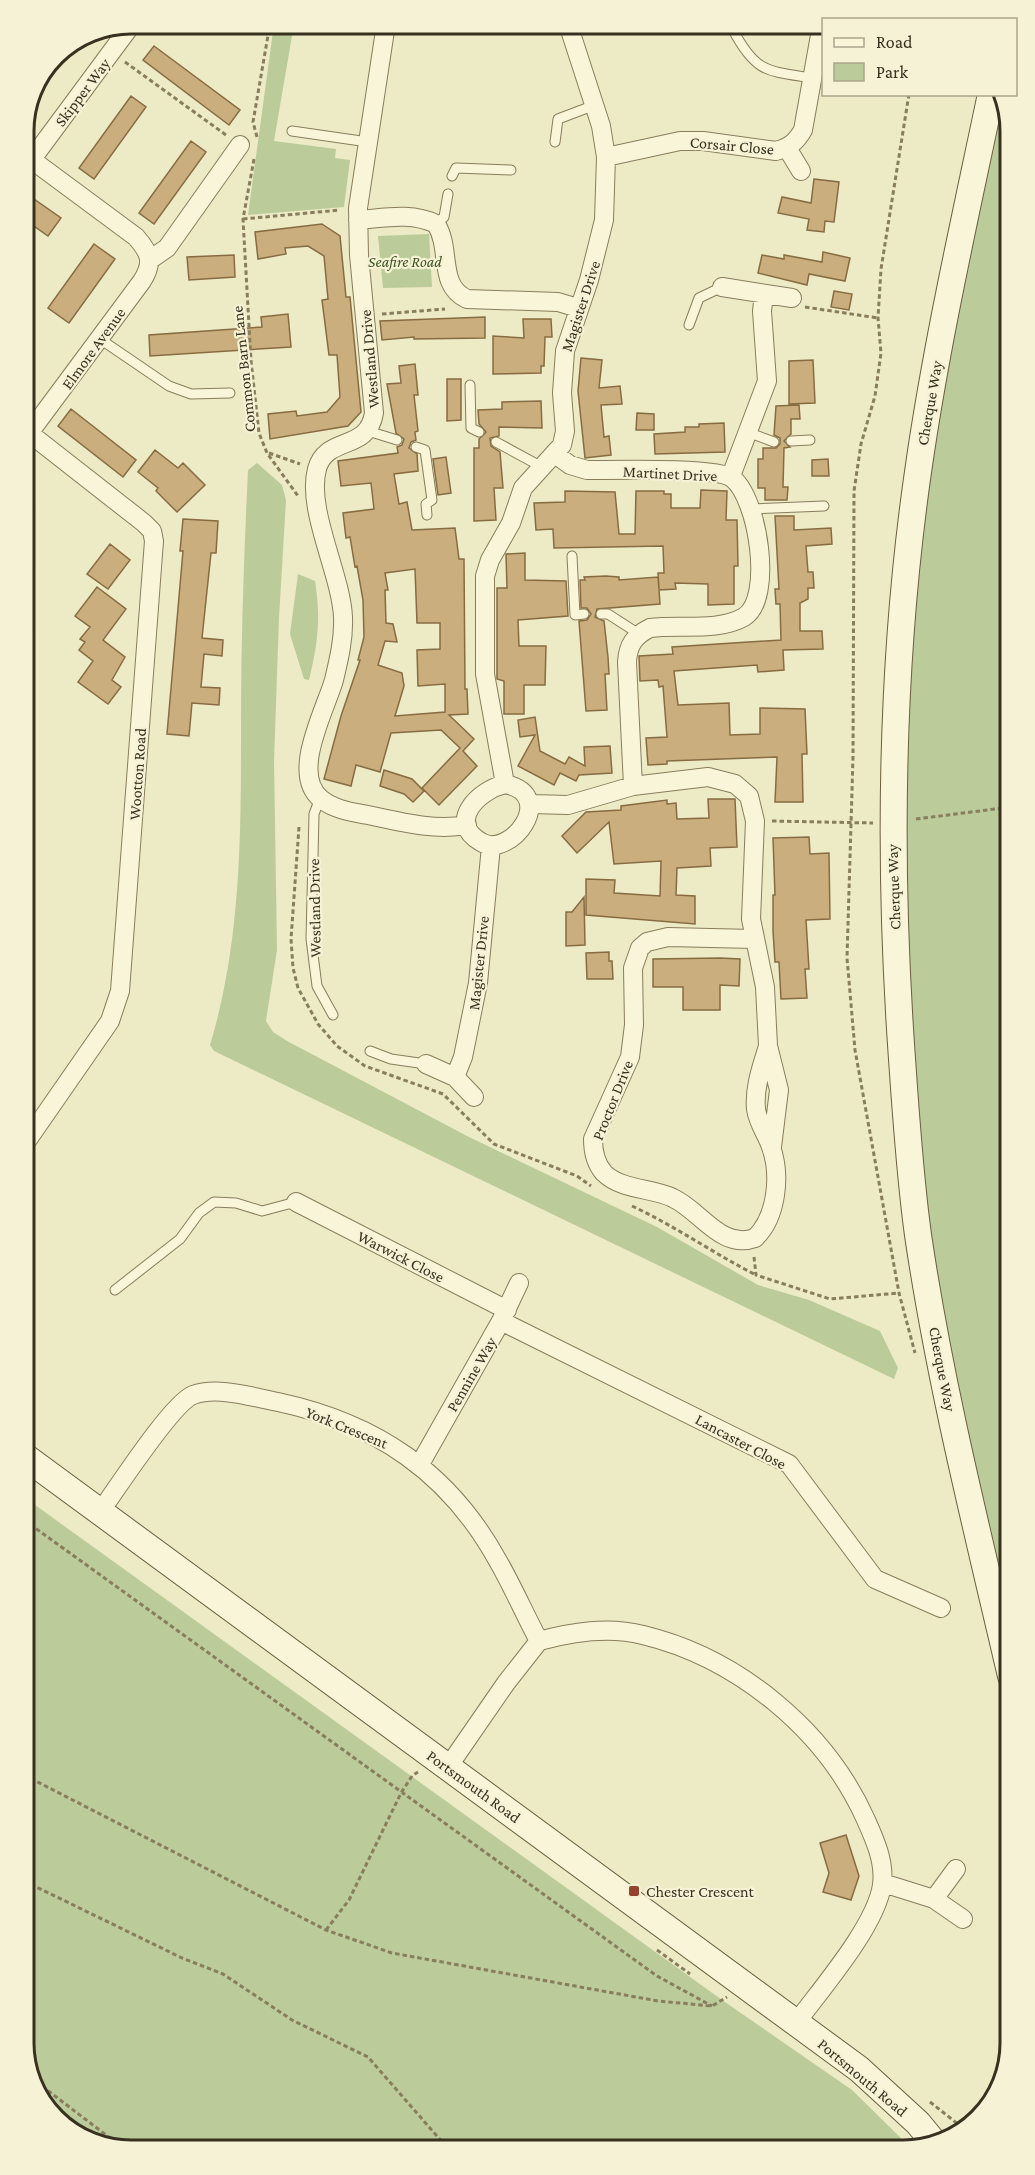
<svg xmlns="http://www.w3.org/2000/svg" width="1035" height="2175" font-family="'Crimson Pro',serif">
<rect width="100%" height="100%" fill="#edeac6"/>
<path fill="#bbcb9a" d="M274,24H294L274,141L336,149L335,158L350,160L344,207L248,215Z
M988,95H1004L1011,131V1640L959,1452L895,962L901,631Z
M429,234L432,287L383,288L378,236Z
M257,463L282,485L286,500L279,618L274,761L277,950L266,1021L273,1032L287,1041L469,1137L657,1227L758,1285L809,1300L880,1331L898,1368L894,1379L214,1051L210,1045C242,939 241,829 241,720C241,637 244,554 248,470Z
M298,574L315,581C321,618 318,643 309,680L304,679L290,634Z
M24,1497L722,2000L852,2090L912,2149L124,2151L71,2133L32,2085L24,2044Z"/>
<path fill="#caae7d" stroke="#876c42" stroke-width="1.5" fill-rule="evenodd" d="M154,46L240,110L229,125L143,60Z
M131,96L146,107L94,179L79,168Z
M191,141L206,152L154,224L139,213Z
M814,179L839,182L834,222L825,221L824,232L807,230L809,219L778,213L782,197L811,203Z
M24,192L61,218L48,236L24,219Z
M322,224L340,236L346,297H350L361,412L348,426L270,439L268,414L296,411L297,416L327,412L340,397L337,355H329L322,300L328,299L324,256L308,246L285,248L286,254L258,259L255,232Z
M94,244L115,259L69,323L48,308Z
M823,252L850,258L845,281L809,274L807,285L758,273L762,255L784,259V255L822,262Z
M234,255L235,277L189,280L187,257Z
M834,291L852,294L849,310L831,307Z
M288,314L291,347L150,356L149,335L262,327L261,317Z
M485,317V338L414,339V337L382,340L380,321Z
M523,319H551L552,337H545L544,366H541V373L493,374V336L524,338Z
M581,358L602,360L599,388L620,386L622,404L601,405L604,437L609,436L611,455L585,458L578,391Z
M813,360L815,403L789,404V361Z
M415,364L418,395H414L418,431L415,432L416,440L411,442L409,448L417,454L418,471L394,474L399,504L407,502L412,530L455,528L459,559H464L465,689H467L468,714L449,715L474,739L463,751L477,766L439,805L422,788L460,748L441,730L391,733L380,772L356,765L351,786L324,779L341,716L360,660H358L364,637L363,600L357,566L355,567L350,537L346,538L343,513L374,509L371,483L341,486L338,461L398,453L397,447L402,445L404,439L396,433L387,384L401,383L399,366ZM415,569L417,623H440V649L417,650L418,686L445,684V712L395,716L404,686L402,673L378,665L385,641L397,642L393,624L386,623L385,590H388L385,573Z
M447,379H461V420L447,421Z
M541,401L542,428L499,427V436L490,438L491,446L500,452L503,488H494L496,520L474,521V448H479V439L486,432L479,424L478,410L502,409V402Z
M799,405L800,419H791V434L784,441L790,447L784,448L783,487H788L787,500H765V488H758V459H763V448H776L780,444V438L774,435L776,406Z
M71,409L136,460L123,477L58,426Z
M637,413L654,414V430H636Z
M724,423L725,452L655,454L654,434L685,432V427H699V424Z
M155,450L178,468L183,463L205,485L177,512L156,491L158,488L138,472Z
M446,457L451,493L438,495L433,459Z
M828,459L829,476H812V460Z
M701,490L727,491L726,520H737L738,566H734V604L708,605V584L675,583L676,589L659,590L660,604L597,609L595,617L604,621L608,657L609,674H605L607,710L586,711L579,621L587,620L591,614L587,608H581L580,580H585L584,577L606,576L619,577V580L658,577L659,589L658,573H664L663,546L554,548L553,529L536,530L534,503L565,502V491L615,492L619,534H635L636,491H664V494H671V508H700Z
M775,516H794V530L831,528L832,544L806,546L808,572H813L814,588H808V599L800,603V631H822L823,649L783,650L784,670L758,672L757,665L674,671L678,705L729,703L730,735L760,734V708L805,709L807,754H802L803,802H775L777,757L667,761V764L648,765L646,738L667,737L663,686L659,687L658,680L640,681L639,656L673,654L672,647L781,640L780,604H776L775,589H779Z
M183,519L218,521L216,553H211L202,638L223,640L222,656L204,654L201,687L220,688L219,705L192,703L189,736L167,734L183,551H180Z
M110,544L130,560L108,589L87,574Z
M525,553V580L566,581L568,616L518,620L519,646H546L545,685H524V714H504V681L497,679V588H507L506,554Z
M97,587L126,609L103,640L125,657L112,680L121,687L108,704L78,682L93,661L79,650L85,642L80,639L90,627L75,616Z
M535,717L540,751L565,764L569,757L585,766L584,747L610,746L612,773L579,775L576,781L560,773L554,785L518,766L535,735L520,737L518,720Z
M384,770L412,779L424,791L413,802L404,794L380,786Z
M708,799H735L737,847L710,848L711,866L677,868L676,895L695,896V924L586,915V879L615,880L614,893L660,896L661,861L614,864L609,822L577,853L562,836L586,812L621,810V806L667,800V804L676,803L677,819L709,818Z
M809,837L810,854L829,853L830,919L806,920L809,969H805L807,998L781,999L779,962H775L773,931V895H775L773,838Z
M584,897L585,945L566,946V912H572Z
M609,952V961H612L613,979H587L586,953Z
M720,958L740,959L739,986L720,985V1010H683V987H653V959Z
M846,1835L859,1876L851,1900L823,1892L829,1873L820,1843Z"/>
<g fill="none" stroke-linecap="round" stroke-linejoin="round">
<g stroke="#887d5c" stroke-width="11">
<path id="lane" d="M733,30C756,73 767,71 812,78
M292,131L368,142
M555,142L558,119L595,105
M452,176L456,168L511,170
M436,224L444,217L448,194
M689,325L699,298L722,287
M100,339L169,386L191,394L230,393
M470,385L471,428L479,432
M368,431L397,440
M750,433L774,442
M791,441L810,440
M496,442L542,467
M416,447L425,450L432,500L426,504L427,515
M752,509L824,506
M572,556L575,615L584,614
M601,614H608L639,634
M320,798L314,814L311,939L317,986L333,1015
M370,1051L391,1059L426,1064
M115,1290L180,1239L199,1213L214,1202L236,1203L262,1211L296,1202"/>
</g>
<g stroke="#887d5c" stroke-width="20">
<path id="street" d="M386,24L358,208L359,255L374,413C368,452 326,435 317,469C306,509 341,574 343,617C344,638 339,659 334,680C325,711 290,774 321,799C335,810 352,812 368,815C401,822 434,831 467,825
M787,148L801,171
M606,157L680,141H703L776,151C790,147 796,142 803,130L822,24
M32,159L132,24
M358,220C385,218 411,212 436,224C452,249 437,285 467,299L558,302L578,308
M151,259L167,248L240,145
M722,287L792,298
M24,440L142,281C154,262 150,253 136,237L24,154
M555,454L570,465L587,470C611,470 718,467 732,478C758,497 774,599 744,617C718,632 679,624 650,628C634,636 628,645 627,662L633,786
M731,476L767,381L762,311L764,294
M505,784L485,674V576L490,560L511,523L523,488L562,445L565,431L562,393L565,351L589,280L604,220L606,157L601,126L568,24
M505,784C559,795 510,860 481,842C446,822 479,790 505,784Z
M531,804L568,805L633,786L708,777L735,784L749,796L755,821L751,919L765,987L768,1046L779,1090L772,1147
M754,939L668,937L647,942L640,948L633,968L634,1025L630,1057L593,1139C593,1152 596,1164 604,1173C621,1190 653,1188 673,1198C701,1211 721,1250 755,1238C777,1217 781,1175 771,1147C767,1134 758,1124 756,1109C754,1087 762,1066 768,1046
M426,1064L455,1077L474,1097
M455,1077L463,1057L478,983L491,846
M24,1145L110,1021L120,991L154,541L152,531L144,523L24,429
M296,1202L507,1310
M501,1321L789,1464L875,1579L941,1608
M420,1464L501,1321L519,1283
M100,1512C116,1490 172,1403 193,1395C218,1386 252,1397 278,1402C376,1423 449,1472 498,1561C513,1587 525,1615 539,1641L506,1683L448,1767
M539,1641C572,1632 608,1626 643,1635C738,1658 826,1730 866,1820C875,1840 885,1862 882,1885C876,1926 821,1989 796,2023
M883,1883L934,1899L963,1919
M934,1899L956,1869"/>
</g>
<g stroke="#6a5e3f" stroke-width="28">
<path id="secondary" d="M991,94C965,218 937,341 919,465C890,662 888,862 902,1059C906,1118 910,1177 918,1235C940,1384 977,1530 1011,1676
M24,1456L859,2069L918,2123L936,2145"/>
</g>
<path stroke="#887d5c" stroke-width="3" stroke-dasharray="4.5 3" stroke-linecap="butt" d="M125,62L226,135
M909,94L881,269L878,318L881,353L875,396L861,444L854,491L853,757L847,958L855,1050L899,1293L915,1353
M257,137L253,122L270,24
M254,159L243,219L251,361L259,433L267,453L298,496
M243,219L340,210
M805,307L878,318
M382,314L445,309
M269,453L300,464
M916,819L1011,807
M772,821L873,823
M299,827L291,939L293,968L298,988L318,1024L337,1046L365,1066L443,1094L494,1144L577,1176L591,1186
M632,1206C675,1226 713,1253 756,1275
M754,1257L756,1275L830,1299L899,1293
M24,1520L657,1976L712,2006
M1004,1696L1011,1723
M24,1775L326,1930L392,1953L658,2001L712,2006L727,1997
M24,1881L182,1958L223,1974L292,2020L368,2057L450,2151
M326,1930L349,1900L401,1793L412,1776L418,1772
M657,1950L690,1974
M30,2077L127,2151
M930,2102L963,2128"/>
<use href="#lane" stroke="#f8f5d9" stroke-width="9"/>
<use href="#street" stroke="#f8f5d9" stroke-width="18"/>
<use href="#secondary" stroke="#f8f5d9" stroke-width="26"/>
</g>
<rect fill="#96432d" stroke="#f5f2d5" stroke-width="2" x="628" y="1885" width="12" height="12" rx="3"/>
<g text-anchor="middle" stroke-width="4.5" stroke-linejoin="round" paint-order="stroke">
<g font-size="16" fill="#39311f" stroke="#f5f2d5">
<text transform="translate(82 92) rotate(-53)" y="6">Skipper Way</text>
<text transform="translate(732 145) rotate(5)" y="6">Corsair Close</text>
<text transform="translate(580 306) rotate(-72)" y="6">Magister Drive</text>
<text transform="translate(93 348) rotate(-54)" y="6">Elmore Avenue</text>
<text transform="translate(369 359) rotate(-95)" y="6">Westland Drive</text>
<text transform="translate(243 369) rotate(-96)" y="6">Common Barn Lane</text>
<text transform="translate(929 403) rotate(-80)" y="6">Cherque Way</text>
<text transform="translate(670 473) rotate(3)" y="6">Martinet Drive</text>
<text transform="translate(137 774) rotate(-86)" y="6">Wootton Road</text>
<text transform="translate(893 887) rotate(-92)" y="6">Cherque Way</text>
<text transform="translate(314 908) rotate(-91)" y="6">Westland Drive</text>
<text transform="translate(478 963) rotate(-84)" y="6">Magister Drive</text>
<text transform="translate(612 1100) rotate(-68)" y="6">Proctor Drive</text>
<text transform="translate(401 1256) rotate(27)" y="6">Warwick Close</text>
<text transform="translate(943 1369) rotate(79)" y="6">Cherque Way</text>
<text transform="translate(471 1374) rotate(-60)" y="6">Pennine Way</text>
<text transform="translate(347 1427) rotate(22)" y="6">York Crescent</text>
<text transform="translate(741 1441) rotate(28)" y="6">Lancaster Close</text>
<text transform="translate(474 1786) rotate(36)" y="6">Portsmouth Road</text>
<text transform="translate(863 2077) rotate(40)" y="6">Portsmouth Road</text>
</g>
<g font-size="16" font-style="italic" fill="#3f5526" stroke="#f5f2d5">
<text x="405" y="267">Seafire Road</text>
</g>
<g font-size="16" fill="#39311f" stroke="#f5f2d5" text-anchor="start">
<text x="646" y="1897">Chester Crescent</text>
</g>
</g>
<path d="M0 0H1035V2175H0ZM131 34H903A97 97 0 0 1 1000 131V2043A97 97 0 0 1 903 2140H131A97 97 0 0 1 34 2043V131A97 97 0 0 1 131 34Z" fill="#f5f2d5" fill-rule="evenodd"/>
<path fill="none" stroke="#39311f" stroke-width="3" d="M131 34H903A97 97 0 0 1 1000 131V2043A97 97 0 0 1 903 2140H131A97 97 0 0 1 34 2043V131A97 97 0 0 1 131 34Z"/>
<rect x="822" y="18" width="195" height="78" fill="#f5f2d5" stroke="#aaa58c" stroke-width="1.5"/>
<rect x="834" y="38" width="30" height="9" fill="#f8f5d9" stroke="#aaa58c" stroke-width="1.5"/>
<text x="876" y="48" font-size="18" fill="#39311f">Road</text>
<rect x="834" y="63" width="30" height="18" fill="#bbcb9a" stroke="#aaa58c" stroke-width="1.5"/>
<text x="876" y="78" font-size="18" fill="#39311f">Park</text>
</svg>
